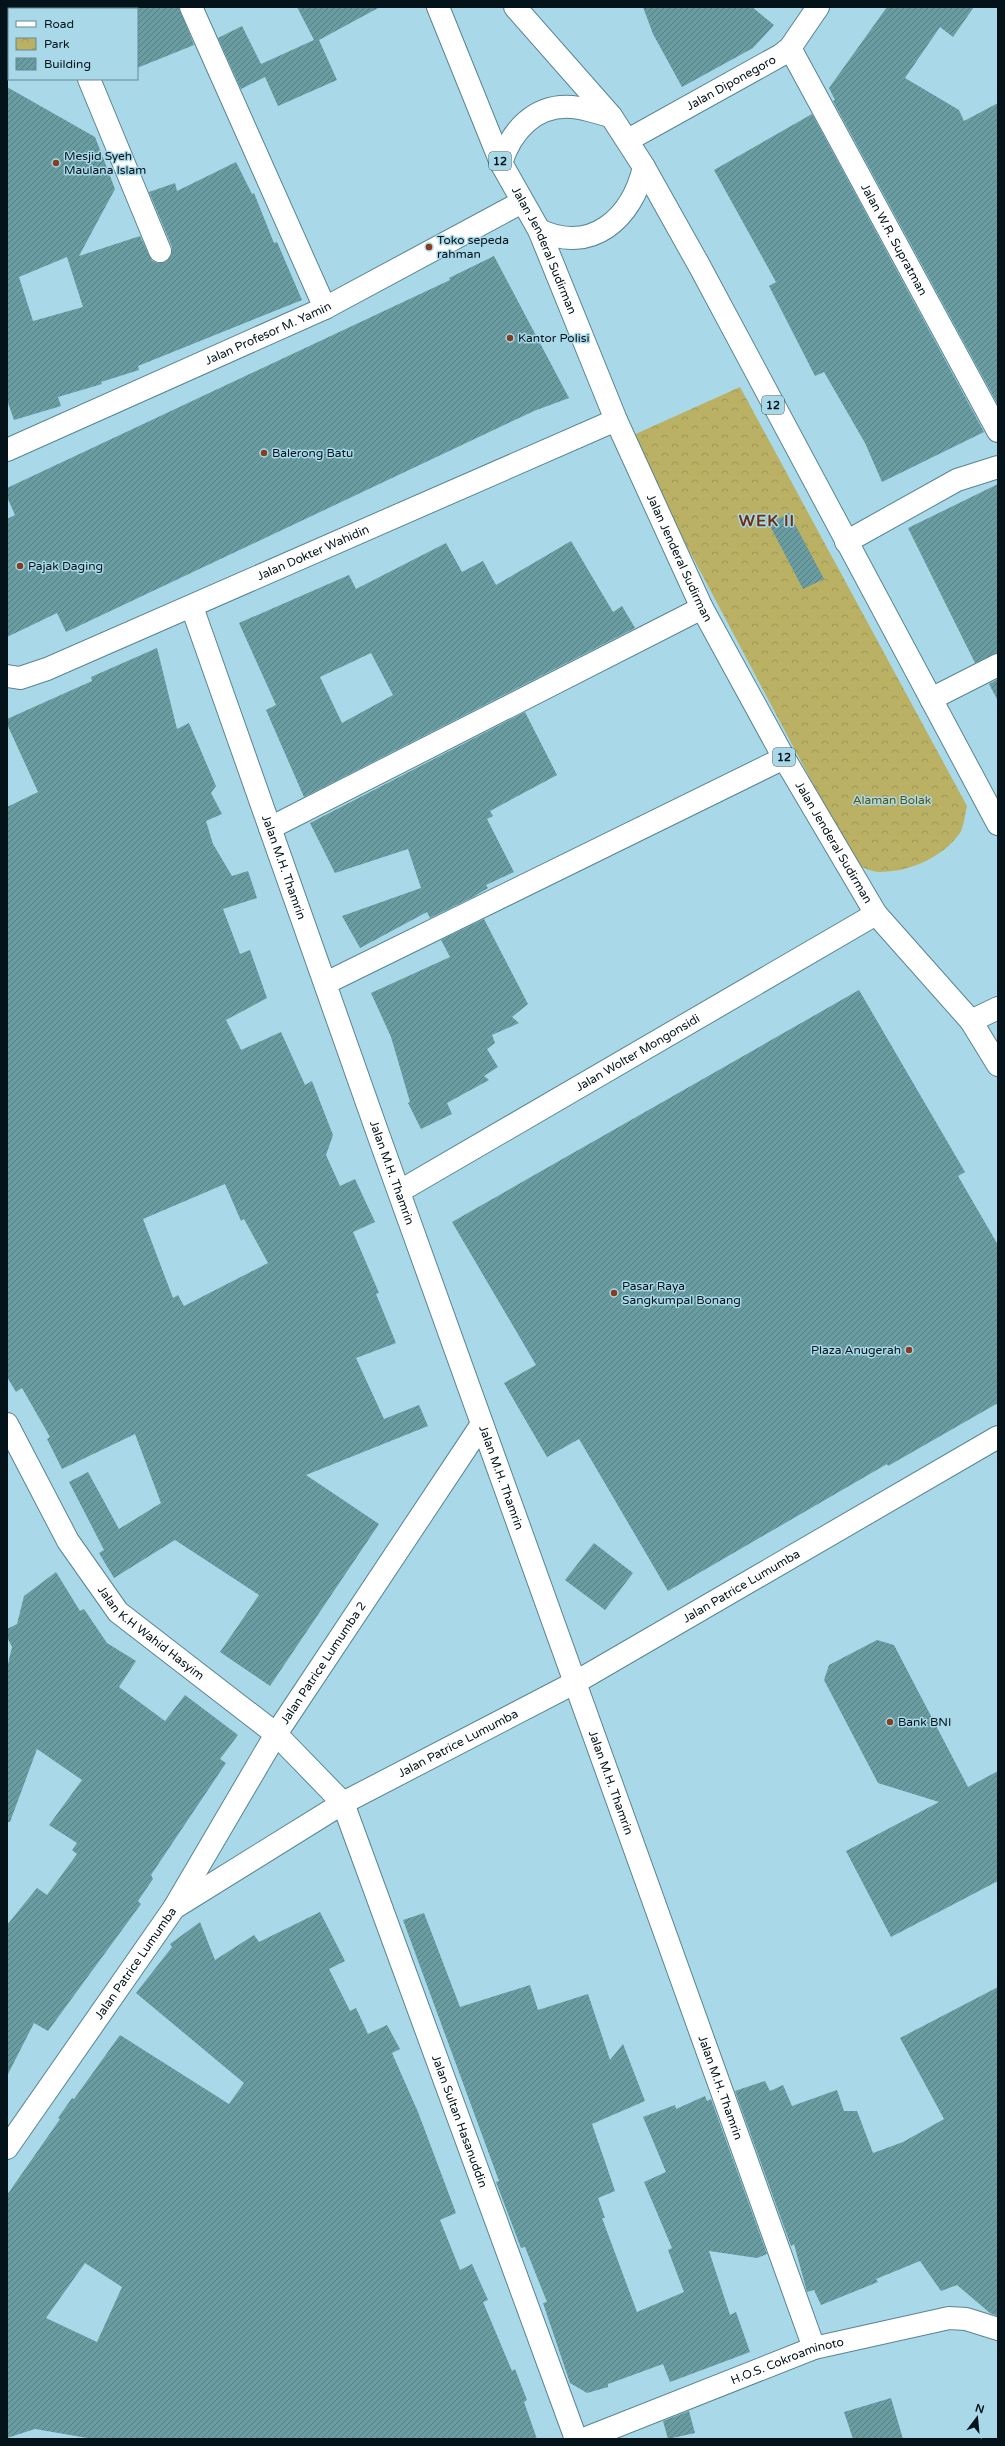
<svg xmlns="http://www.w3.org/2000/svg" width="1005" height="2446" font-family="'Varela Round',sans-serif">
<defs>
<pattern id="park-crowns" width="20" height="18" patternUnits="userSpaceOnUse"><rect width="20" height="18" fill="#bbb164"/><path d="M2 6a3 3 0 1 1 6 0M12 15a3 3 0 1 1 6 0" fill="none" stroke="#9f9756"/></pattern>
<pattern id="building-hatch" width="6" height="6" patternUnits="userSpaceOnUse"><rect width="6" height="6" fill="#6a9da1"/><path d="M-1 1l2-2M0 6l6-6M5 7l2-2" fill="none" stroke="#557f82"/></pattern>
</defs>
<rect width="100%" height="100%" fill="#a9d8e9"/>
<path fill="url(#park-crowns)" d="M740,387L967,806C965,814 964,826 960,833C942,858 909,872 879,872C872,872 863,867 856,865L629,437Z"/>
<path fill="url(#building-hatch)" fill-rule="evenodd" d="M137,7H179L194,45L137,68Z
M297,7H380L319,40L337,80L278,106L265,77L241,89L218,38L242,26L261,64L314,40Z
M643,7H752L774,25L753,48L682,87L653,34Z
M887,7H974L953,37L940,27L905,78L959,110L964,121L998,103V405L833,101L835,100L829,88Z
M7,87L95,137L115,189L79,256L140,236L152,261L158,263L165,262L172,253V247L149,192L175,183L177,191L236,162L252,194L254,193L274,243L277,242L302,300L138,366L139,370L101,382L102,384L58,397L61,406L14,420L7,400ZM67,257L83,307L33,321L19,277Z
M812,114L984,432L882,482L865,443L824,372L815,376L769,286L776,282L714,170Z
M494,256L569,398L534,411L66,632L57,613L7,637V519L15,515L7,497V488L450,280L449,278Z
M998,484V653L975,663L908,528Z
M789,513L824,579L803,589L769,524Z
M571,541L613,612L622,606L635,628L304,797L266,710L276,705L239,623L349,575L356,589L446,543L462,572L483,561L496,585ZM371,653L393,695L342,723L320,677Z
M157,648L177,729L189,723L216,786L211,793L222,814L206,821L213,844L232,876L248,871L257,898L223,909L240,954L250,950L267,998L226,1020L241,1050L281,1032L305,1085L312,1081L333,1135L326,1155L340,1186L355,1179L375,1222L353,1232L379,1293L376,1294L396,1343L356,1358L384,1419L419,1405L428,1426L306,1475L379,1524L270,1686L220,1652L259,1595L175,1540L114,1578L99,1553L104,1550L69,1482L88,1472L119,1529L161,1503L135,1434L62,1469L47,1439L50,1437L22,1388L16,1392L7,1377V807L38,792L7,724V719L92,681L91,677ZM225,1184L241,1221L244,1219L268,1263L184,1306L178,1295L173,1298L143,1219Z
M998,679V701L989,684Z
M525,712L557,775L490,811L493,816L487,819L514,872L486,885L488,888L473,897L430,918L427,912L360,948L342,916L421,888L408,849L335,873L310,823Z
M484,919L528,1004L512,1017L519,1023L492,1035L495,1043L487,1049L498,1067L484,1076L489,1080L447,1103L452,1114L421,1129L408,1103L410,1102L391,1037L371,993L450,957L441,940Z
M859,990L965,1172L958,1176L998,1245V1403L888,1466L887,1464L668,1591L579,1439L547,1457L504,1383L536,1365L452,1222Z
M594,1543L633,1573L605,1610L565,1580Z
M56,1572L80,1611L84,1609L107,1643L136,1661L119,1687L165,1721L185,1695L238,1735L220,1759L226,1763L151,1875L153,1879L138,1901L141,1904L48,2031L34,2023L7,2076V1925L37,1888L47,1895L77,1854L72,1850L77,1843L49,1825L82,1780L37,1749L10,1822H7V1668L12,1647L7,1637V1629L17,1624L24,1596Z
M877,1640L894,1645L968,1787L998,1771V1881L891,1937L846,1851L939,1802L878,1783L824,1680L829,1665Z
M320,1912L345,1961L329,1969L350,2011L356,2008L368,2034L387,2025L400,2049L392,2053L418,2112L456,2213L440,2220L460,2270L472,2264L488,2300L483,2302L512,2371L515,2369L527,2400L524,2402L537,2439H93L35,2429L7,2438V2195L60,2119L58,2118L72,2098L74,2099L120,2035L229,2104L244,2083L136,1993L172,1947L170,1944L200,1922L215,1960L254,1935L259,1942ZM85,2263L122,2287L97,2342L46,2318Z
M424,1913L460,2007L530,1985L538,2010L588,1994L610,2060L623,2044L645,2101L592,2124L615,2191L598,2198L605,2218H602L637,2312L684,2292L668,2250L672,2248L644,2182L666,2172L643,2117L675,2105L676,2109L705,2096L707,2101L711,2099L767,2254L757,2258L709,2251L730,2315L736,2312L750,2352L670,2382L663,2364L608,2384V2387L587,2393L570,2383L543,2303L547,2302L525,2247L521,2248L496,2182L499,2181L403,1920Z
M998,1987V2316L990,2313L957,2285L941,2291L920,2261L876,2279L878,2282L821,2305L814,2290L807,2292L794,2244L791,2246L735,2091L765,2081L770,2091L783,2085L792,2106L837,2090L844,2111H857L873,2153L903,2142L944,2119L900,2038Z
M891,2398L903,2439H853L844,2412Z
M689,2411L695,2433L668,2439L663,2421Z"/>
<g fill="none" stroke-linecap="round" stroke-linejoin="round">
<g stroke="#588594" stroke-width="24">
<g id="minor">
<path d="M191,7L325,308"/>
<path d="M85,9V7"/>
<path id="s1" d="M790,48L998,431"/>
<path d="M89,79L160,251"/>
<path d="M846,542L957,480L998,467"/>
<path id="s2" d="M192,607L378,1134L814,2348"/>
<path id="s3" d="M7,676L20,678L47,669L616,420"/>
<path d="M931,699L998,665"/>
<path d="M270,828L702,608"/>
<path d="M326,983L784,758"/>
<path id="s4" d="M400,1191L876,914"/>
<path id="s5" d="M7,1424L68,1541L118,1612L276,1734L343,1803"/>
<path id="s6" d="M174,1908L276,1734L482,1424"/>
<path id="s7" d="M584,2439L814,2348L949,2318L966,2319L998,2329"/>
</g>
</g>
<g stroke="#588594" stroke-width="24">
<g id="tertiary">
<path id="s8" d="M628,140L781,55L790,48L818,7"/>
<path id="s9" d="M343,1803L576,2439"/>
<path id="s10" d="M7,2148L174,1908L343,1803L576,1682L998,1437"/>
</g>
</g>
<g stroke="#588594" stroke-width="24">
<g id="secondary">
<path id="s11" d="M7,450L325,308L522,202"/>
</g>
</g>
<g stroke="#588594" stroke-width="24">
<g id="trunk">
<path id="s12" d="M438,7L501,163L539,230L616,420L702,608L784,758L876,914L971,1021L998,1065"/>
<path d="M515,7L611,116L644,167L700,267L998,824"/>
<path d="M501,163C511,131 535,104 572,107C585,108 598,113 611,116"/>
<path d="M539,230C592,255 632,218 644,167"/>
<path d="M971,1021L998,1008"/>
</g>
</g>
<use href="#minor" stroke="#fff" stroke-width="22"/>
<use href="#tertiary" stroke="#fff" stroke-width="22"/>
<use href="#secondary" stroke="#fff" stroke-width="22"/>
<use href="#trunk" stroke="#fff" stroke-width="22"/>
</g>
<g fill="#873e20" stroke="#a9d8e9" stroke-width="1.5">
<circle cx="56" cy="163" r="4"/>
<circle cx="429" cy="247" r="4"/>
<circle cx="510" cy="338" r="4"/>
<circle cx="264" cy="453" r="4"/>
<circle cx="20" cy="566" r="4"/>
<circle cx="614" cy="1293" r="4"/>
<circle cx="909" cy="1350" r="4"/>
<circle cx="890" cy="1722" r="4"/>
</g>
<g text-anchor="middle" stroke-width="3" stroke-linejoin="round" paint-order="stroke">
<g fill="#a9d8e9" stroke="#354e57" stroke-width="1">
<rect x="489" y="152" width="22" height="18" rx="3"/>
<rect x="762" y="396" width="22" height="18" rx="3"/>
<rect x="773" y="748" width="22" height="18" rx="3"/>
</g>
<g font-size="11" font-weight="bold" fill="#031319">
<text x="500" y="165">12</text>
<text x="773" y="409">12</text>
<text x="784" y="761">12</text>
</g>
<g font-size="12" fill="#031319" stroke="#a9d8e9">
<text dy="4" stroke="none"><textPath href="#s8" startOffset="118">Jalan Diponegoro</textPath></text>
<text dy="4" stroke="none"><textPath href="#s1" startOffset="218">Jalan W.R. Supratman</textPath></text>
<text dy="4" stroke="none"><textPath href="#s12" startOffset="266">Jalan Jenderal Sudirman</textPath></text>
<text dy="4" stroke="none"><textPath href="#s11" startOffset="286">Jalan Profesor M. Yamin</textPath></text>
<text dy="4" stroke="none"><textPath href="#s3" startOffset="332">Jalan Dokter Wahidin</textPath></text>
<text dy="4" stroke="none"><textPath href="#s12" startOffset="602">Jalan Jenderal Sudirman</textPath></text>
<text dy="4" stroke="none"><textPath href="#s12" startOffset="926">Jalan Jenderal Sudirman</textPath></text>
<text dy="4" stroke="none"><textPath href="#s2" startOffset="276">Jalan M.H. Thamrin</textPath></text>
<text dy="4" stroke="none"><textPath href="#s4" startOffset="275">Jalan Wolter Mongonsidi</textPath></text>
<text dy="4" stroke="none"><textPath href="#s2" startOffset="600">Jalan M.H. Thamrin</textPath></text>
<text dy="4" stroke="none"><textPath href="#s2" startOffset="924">Jalan M.H. Thamrin</textPath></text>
<text dy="4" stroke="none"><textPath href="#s10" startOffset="945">Jalan Patrice Lumumba</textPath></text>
<text dy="4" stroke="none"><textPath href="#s5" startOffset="257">Jalan K.H Wahid Hasyim</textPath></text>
<text dy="4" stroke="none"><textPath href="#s6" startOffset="287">Jalan Patrice Lumumba 2</textPath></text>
<text dy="4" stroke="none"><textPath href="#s10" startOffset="621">Jalan Patrice Lumumba</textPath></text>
<text dy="4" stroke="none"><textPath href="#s2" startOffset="1248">Jalan M.H. Thamrin</textPath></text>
<text dy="4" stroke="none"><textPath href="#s10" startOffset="225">Jalan Patrice Lumumba</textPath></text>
<text dy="4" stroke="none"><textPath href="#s2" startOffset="1572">Jalan M.H. Thamrin</textPath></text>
<text dy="4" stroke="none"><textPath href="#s9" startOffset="339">Jalan Sultan Hasanuddin</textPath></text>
<text dy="4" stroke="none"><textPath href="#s7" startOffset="218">H.O.S. Cokroaminoto</textPath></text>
</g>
<g font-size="12" fill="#031319" stroke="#a9d8e9" text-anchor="start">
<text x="64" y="160">Mesjid Syeh<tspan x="64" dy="14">Maulana Islam</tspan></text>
<text x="437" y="244">Toko sepeda<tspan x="437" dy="14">rahman</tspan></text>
<text x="518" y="342">Kantor Polisi</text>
<text x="272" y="457">Balerong Batu</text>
<text x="28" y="570">Pajak Daging</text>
<text x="622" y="1290">Pasar Raya<tspan x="622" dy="14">Sangkumpal Bonang</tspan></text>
<text x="901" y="1354" text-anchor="end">Plaza Anugerah</text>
<text x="898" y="1726">Bank BNI</text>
</g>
<g font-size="12" fill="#5d540a" stroke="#a9d8e9">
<text x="892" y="804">Alaman Bolak</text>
</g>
<g font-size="16" font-weight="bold" letter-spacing="1" fill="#6f2f13" stroke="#a9d8e9">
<text x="767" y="526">WEK II</text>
</g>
</g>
<rect width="1005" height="2446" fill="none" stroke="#031319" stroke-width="16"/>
<rect x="8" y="8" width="130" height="72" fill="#a9d8e9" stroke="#678996"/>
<rect x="16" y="21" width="20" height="6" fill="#ffffff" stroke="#678996"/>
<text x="44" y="28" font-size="12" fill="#031319">Road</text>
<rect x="16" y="38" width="20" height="12" fill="url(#park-crowns)" stroke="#678996"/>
<text x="44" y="48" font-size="12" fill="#031319">Park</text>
<rect x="16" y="58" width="20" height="12" fill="url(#building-hatch)" stroke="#678996"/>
<text x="44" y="68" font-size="12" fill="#031319">Building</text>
<g transform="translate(977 2418) rotate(16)" stroke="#a9d8e9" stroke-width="3" paint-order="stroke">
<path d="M0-3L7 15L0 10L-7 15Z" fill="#031319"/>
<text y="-6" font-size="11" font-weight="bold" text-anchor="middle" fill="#031319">N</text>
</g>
</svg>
